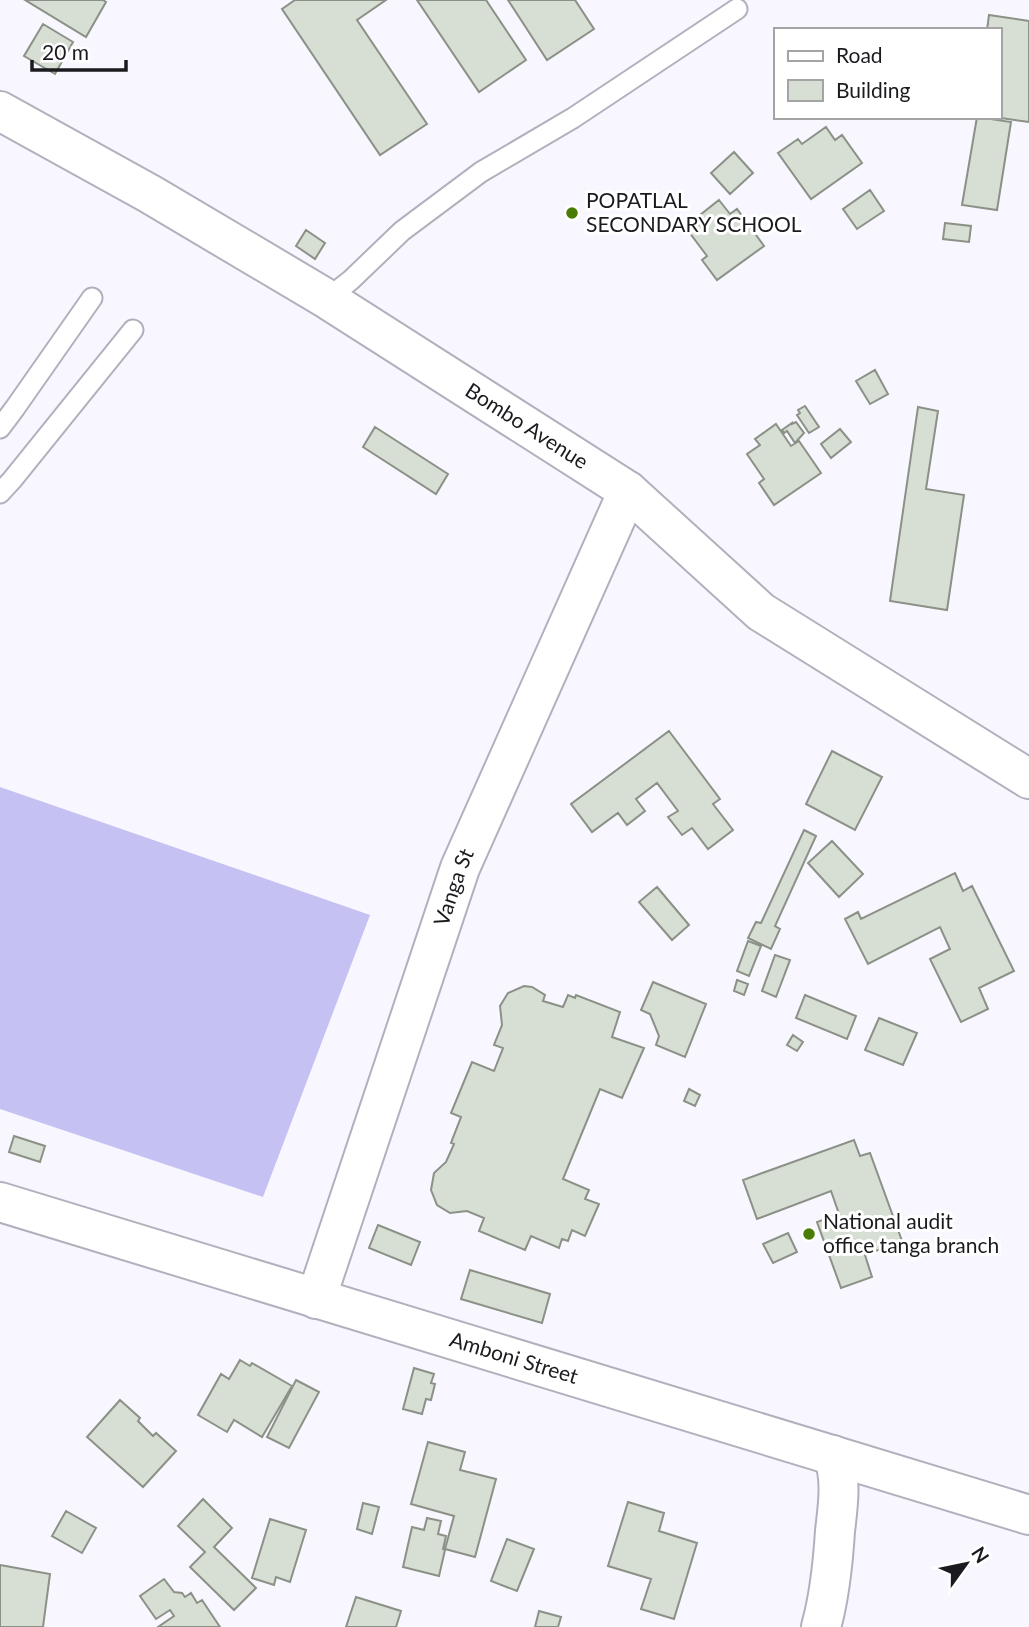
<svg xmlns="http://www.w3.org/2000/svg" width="1029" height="1627" font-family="Lato,sans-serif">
<rect width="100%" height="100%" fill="#f8f7ff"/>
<path fill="#c5c1f2" d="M0,787L370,915L263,1197L0,1109Z"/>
<path fill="#d7ded3" stroke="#8b9186" stroke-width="2" d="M25,0H103L106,2L86,37Z
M295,0H386L357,20L427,124L380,155L282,9Z
M417,0H486L526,60L479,92Z
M508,0H575L594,29L547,60Z
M989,15L1029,21V122L994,117H999V30H987Z
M43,24L73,42L55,74L24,56Z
M977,117L1011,122L997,210L962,205Z
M826,127L835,140L842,135L862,163L811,199L778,153L798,139L802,144Z
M734,152L753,173L730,194L711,173Z
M870,190L884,211L857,229L843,209Z
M719,200L730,214L737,209L764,246L717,280L702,260L707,256L689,232L704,221L700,215Z
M945,223L971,226L969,242L943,239Z
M306,230L325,243L315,259L296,246Z
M875,370L888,394L870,404L856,381Z
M805,406L819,427L809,433L797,415L800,413L798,410Z
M918,407L938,411L926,489L964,495L947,610L890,601Z
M796,422L804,433L795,443L787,431L784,433L782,430L792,423V424Z
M776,424L791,446L799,441L821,473L774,505L759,483L764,479L747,454L760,445L755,439Z
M375,427L448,474L436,494L363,447Z
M840,429L851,442L831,458L821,444Z
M669,731L720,799L713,804L733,830L708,849L692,828L682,835L668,817L678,811L657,783L636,799L645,811L627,825L618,813L592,832L571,804Z
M832,751L882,777L855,830L806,804Z
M804,830L816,836L775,926L780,929L771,949L748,938L756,922L761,923Z
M832,841L863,874L839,897L808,863Z
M955,873L963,891L972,886L1014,971L979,988L988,1009L961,1022L930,959L950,949L940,927L868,964L845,919L858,912L861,919Z
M657,887L689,925L672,940L639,902Z
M748,941L761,946L749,976L737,971Z
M775,955L790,960L776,997L762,991Z
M737,980L748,984L744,995L734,991Z
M653,982L706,1004L685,1057L656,1045L659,1036L650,1014L641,1010Z
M524,986L532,987L545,995L543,1001L563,1007L568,995L575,998L576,995L620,1012L612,1037L644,1048L622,1098L600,1089L563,1179L589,1190L585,1199L599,1204L585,1236L572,1230L568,1241L562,1239L559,1248L531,1236L525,1250L479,1231L484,1218L467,1211L450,1213L437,1205L431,1190L434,1173L446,1162L454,1144L451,1143L461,1117L451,1113L472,1062L494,1071L503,1048L494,1045L502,1025L500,1006L508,993Z
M805,995L856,1016L847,1039L796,1018Z
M879,1018L917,1033L903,1065L865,1050Z
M793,1035L803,1042L797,1051L787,1045Z
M689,1089L700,1095L695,1106L684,1101Z
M14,1136L45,1146L40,1162L9,1152Z
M854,1140L860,1156L870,1153L902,1241L865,1255L872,1277L841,1288L817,1222L839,1214L831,1191L757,1219L743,1180Z
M378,1225L420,1242L411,1265L369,1248Z
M788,1233L797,1252L773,1263L763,1244Z
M470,1270L550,1294L542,1323L461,1299Z
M240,1360L250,1366L252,1363L292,1386L262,1437L234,1420L227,1432L198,1415L221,1374L229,1379Z
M414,1368L434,1374L431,1383L435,1384L431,1400L426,1399L422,1414L403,1409Z
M296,1380L319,1392L289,1448L267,1437Z
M120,1400L140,1418L138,1421L153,1436L156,1433L176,1451L143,1487L87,1437Z
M428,1442L465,1452L460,1470L496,1479L475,1557L445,1549L454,1516L411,1504Z
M203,1499L232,1528L214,1547L256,1588L234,1610L190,1567L205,1552L178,1526Z
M628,1502L664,1513L659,1531L697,1543L674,1619L641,1609L651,1579L608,1566Z
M363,1503L379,1507L372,1534L357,1529Z
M66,1511L96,1528L82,1553L52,1536Z
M427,1518L441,1521L438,1534L446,1536L443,1549L445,1550L439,1576L403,1567L412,1527L424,1530Z
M270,1519L306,1530L290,1582L276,1577L274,1585L252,1578Z
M507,1539L534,1549L517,1591L491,1581Z
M0,1565L50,1574L43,1627H0Z
M164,1579L174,1592L182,1593L185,1597L191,1593L197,1603L202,1600L220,1627H158L174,1616L170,1610L156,1619L140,1596Z
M356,1597L401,1611L396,1627H346Z
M539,1611L561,1617L558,1627H535Z"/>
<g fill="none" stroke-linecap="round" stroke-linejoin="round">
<g stroke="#b1b1bd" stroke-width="23">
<path id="lane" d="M327,299L351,280L402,231L481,172L573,118L737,9
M0,428L15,408L92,298
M0,493L12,480L133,330"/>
</g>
<g stroke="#b1b1bd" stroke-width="42">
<g id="street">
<path id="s1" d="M0,1202L1029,1515"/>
<path id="s2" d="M316,1299L460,868L628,491"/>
<path d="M821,1627C830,1595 833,1563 835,1531C838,1506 842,1479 833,1455"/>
</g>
</g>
<g stroke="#b1b1bd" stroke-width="42">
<g id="secondary">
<path id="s3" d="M0,111L150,194L327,299L628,491L761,612L1029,779"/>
</g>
</g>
<use href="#lane" stroke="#fff" stroke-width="19"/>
<use href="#street" stroke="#fff" stroke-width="38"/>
<use href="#secondary" stroke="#fff" stroke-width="38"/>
</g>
<g fill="#4a7b05" stroke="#fff" stroke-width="2.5">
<circle cx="572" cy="213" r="7"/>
<circle cx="809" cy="1234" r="7"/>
</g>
<g text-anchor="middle" stroke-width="6" stroke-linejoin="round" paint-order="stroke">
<g font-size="21" fill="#1b1b1f" stroke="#fff" text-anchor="start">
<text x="586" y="208">POPATLAL<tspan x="586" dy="24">SECONDARY SCHOOL</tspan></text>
<text x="823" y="1229">National audit<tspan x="823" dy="24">office tanga branch</tspan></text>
</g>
<g font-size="21" fill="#1b1b1f" stroke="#fff">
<text dy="7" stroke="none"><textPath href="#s3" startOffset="614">Bombo Avenue</textPath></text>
<text dy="7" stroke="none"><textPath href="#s2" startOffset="434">Vanga St</textPath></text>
<text dy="7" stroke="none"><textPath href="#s1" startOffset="537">Amboni Street</textPath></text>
</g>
</g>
<rect x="774" y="28" width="228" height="91" fill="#ffffff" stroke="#a4a4a5" stroke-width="2"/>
<rect x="788" y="51" width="35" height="10" fill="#ffffff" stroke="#a4a4a5" stroke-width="2"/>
<text x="836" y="63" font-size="21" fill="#1b1b1f">Road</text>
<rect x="788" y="80" width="35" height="21" fill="#d7ded3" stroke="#a4a4a5" stroke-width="2"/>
<text x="836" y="98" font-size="21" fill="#1b1b1f">Building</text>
<g transform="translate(966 1564) rotate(57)" stroke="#ffffff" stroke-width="5" paint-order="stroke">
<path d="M0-5L12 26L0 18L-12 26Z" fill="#1b1b1f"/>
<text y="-10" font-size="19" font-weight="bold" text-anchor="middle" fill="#1b1b1f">N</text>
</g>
<path d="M32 60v10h94v-10" fill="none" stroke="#1b1b1f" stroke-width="3.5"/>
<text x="42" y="60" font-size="21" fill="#1b1b1f" stroke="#ffffff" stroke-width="5" paint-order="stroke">20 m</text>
</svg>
